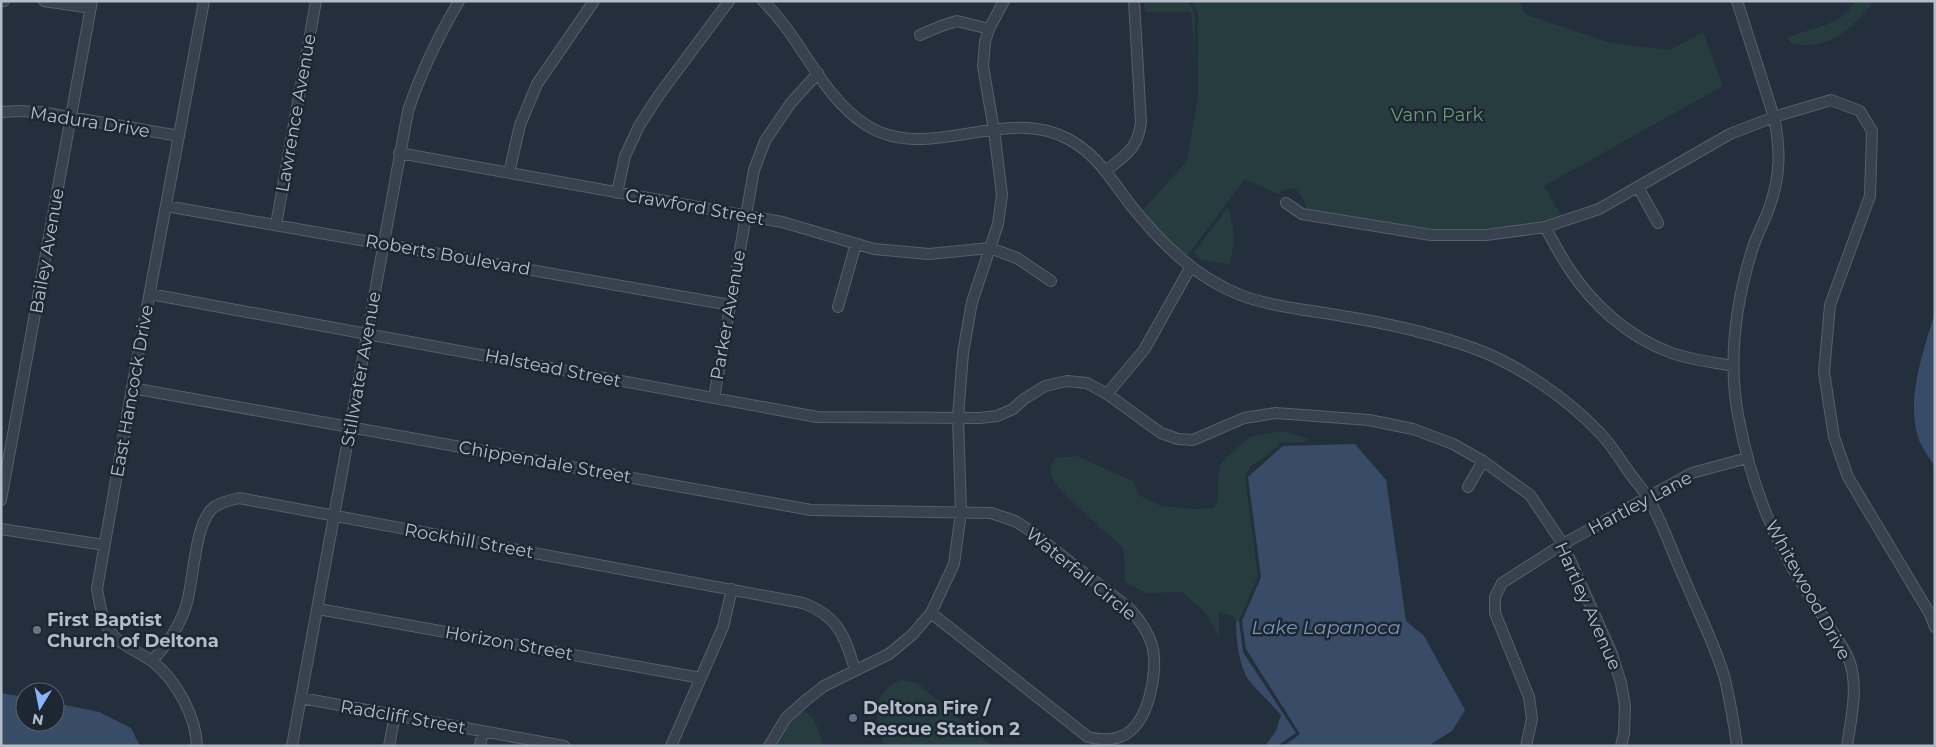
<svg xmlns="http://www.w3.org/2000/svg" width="1936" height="747" font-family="Montserrat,sans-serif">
<rect width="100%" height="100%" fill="#242f3e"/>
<path fill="#263c3f" d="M1144,1H1188L1195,13L1194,102V44L1191,12H1145Z
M1192,1H1518L1527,15L1611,43L1670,50L1703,32L1723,86L1544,186L1562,217L1501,228L1425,229L1307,210L1303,198L1295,188L1284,190L1278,194L1245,179L1187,256C1168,248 1155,226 1143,210L1187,161L1198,98V12Z
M1855,1H1874C1860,20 1836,44 1811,45C1805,46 1797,44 1791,43L1787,38C1811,27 1842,27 1855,1Z
M1228,207C1234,226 1236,245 1229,264L1201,260L1194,253Z
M1282,431L1309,439L1304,442L1281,443L1266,456L1251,466L1245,476L1258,576L1239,621L1236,622L1233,616L1219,612V637L1206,613L1182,592L1146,593L1125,582L1124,549C1110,535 1056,491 1052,477C1049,469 1051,464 1055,458L1077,456L1134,482L1139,495L1161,506L1194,509L1213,508L1218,501V480L1220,465L1227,457L1249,437Z
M901,680L917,683L992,746H884C876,716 868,696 901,680Z
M802,711C816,714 819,733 823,746H775L791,719Z"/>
<path fill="#394c67" d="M1935,312V467C1929,457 1921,447 1918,437C1906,397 1924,350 1935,312Z
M1355,444L1386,480L1406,621L1424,636L1465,710L1452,731L1431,744L1430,746H1284L1300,734L1246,649L1242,621L1261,577L1248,477L1283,446Z
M1239,621L1243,652L1296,733L1277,746H1265L1276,731L1281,715C1271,703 1258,692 1249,680C1239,667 1236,638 1236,622Z
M1,693L25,697V722H55V703L99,712L131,728L140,746H1Z"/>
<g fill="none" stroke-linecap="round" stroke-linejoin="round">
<g stroke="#565f6c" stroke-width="12">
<path id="minor" d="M1,1H4
M44,1L91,8
M763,1C802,38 820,95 866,125C929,165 1006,103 1070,140C1097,155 1111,179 1129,203C1160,242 1195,278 1243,296C1274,307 1309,310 1342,316C1386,323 1431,333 1473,348C1518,364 1568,399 1601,434C1611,445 1620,459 1629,472C1635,481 1643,489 1649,499C1664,526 1674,557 1687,585C1700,616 1716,647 1725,679C1730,701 1734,724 1737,746
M1737,1L1774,117C1780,146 1781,173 1771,202C1767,217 1758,232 1753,247C1736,301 1728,360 1738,415C1748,470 1764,518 1792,567C1804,589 1819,609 1832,631C1838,640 1845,650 1849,660C1859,686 1851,719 1847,746
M920,35L941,26L957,21L989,29
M1,112L19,111L41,112L179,136
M399,153L782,222L874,249L929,254L990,248L1017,258L1051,281
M1106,171C1126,154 1138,149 1141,122L1134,1
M509,173L520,125L537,84L594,1
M1638,187L1658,223
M617,193L625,156L639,126L659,95L729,1
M1286,203L1302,214L1431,235H1486L1545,227L1599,209L1730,134L1774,117L1831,100L1860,111L1872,131L1870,196L1830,305L1824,372L1834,437L1848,477L1930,614L1935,627
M166,206L730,305
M276,225L316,1
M1545,227C1553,241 1561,257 1570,270C1594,306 1629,337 1669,352C1690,360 1712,362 1733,366
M150,294L817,417L980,418L997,416L1013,409L1024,399L1045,386L1067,381L1087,383L1107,394L1161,433L1178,439L1193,440L1244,418L1276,413L1369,420L1413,429L1453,444L1483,461L1530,495L1563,544L1612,654L1621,683L1625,705L1624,734L1621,746
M838,307L856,244
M132,388L811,510L991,513L1015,521L1029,530L1130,609C1139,619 1148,632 1152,645C1159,670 1149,725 1122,736C1111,741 1100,740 1088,737L931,613
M1107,394L1144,350L1190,268
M714,398L754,170L765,141L790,104L818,73
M1468,487L1483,461
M1,500L92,1
M1,529L104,545
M318,609L701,678
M152,661C167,644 179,628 186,606C194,581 194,523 214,507C222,502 230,500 239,498L803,603C838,616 845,636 855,670
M301,698L564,746
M197,746C196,716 176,680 153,662C140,652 125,648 114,636C102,623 100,605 97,589L132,388L204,1
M292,746L408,111C421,72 438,37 459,1
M389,746L395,715
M480,746L483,731
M671,746L723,627L732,589
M769,746L786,718L806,700L824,686L889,654L912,635L931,613L954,564L961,512L958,417L963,353L972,302L998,224L1002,195L994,130L983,66L985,42L989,29L1004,1
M1526,746L1532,719L1529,697L1495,613V597L1502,583L1563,544L1692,473L1747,458"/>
</g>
<use href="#minor" stroke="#38414e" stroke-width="10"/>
</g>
<circle fill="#6b7280" stroke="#1d2633" stroke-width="2" cx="37" cy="630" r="5"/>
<circle fill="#5c6f8a" stroke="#1d2633" stroke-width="2" cx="853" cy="718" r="5"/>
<g text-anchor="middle" stroke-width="5" stroke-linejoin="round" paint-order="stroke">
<g font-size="18" fill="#b4bcc9" stroke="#1d2633">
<text transform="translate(296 113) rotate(-80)" y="6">Lawrence Avenue</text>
<text transform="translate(90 122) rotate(9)" y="6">Madura Drive</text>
<text transform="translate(695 207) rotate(10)" y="6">Crawford Street</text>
<text transform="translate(47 251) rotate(-80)" y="6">Bailey Avenue</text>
<text transform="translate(448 255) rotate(10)" y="6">Roberts Boulevard</text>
<text transform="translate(728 315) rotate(-80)" y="6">Parker Avenue</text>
<text transform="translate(553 368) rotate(11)" y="6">Halstead Street</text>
<text transform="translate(361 369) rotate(-80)" y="6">Stillwater Avenue</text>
<text transform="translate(132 391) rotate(-80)" y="6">East Hancock Drive</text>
<text transform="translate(545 462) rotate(10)" y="6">Chippendale Street</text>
<text transform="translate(1640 503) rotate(-28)" y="6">Hartley Lane</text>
<text transform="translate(469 541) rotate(10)" y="6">Rockhill Street</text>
<text transform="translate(1081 574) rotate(39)" y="6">Waterfall Circle</text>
<text transform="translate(1808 590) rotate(61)" y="6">Whitewood Drive</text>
<text transform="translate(1588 606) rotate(66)" y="6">Hartley Avenue</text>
<text transform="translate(509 643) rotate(10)" y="6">Horizon Street</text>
<text transform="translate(403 717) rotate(10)" y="6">Radcliff Street</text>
</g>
<g font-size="18" fill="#6b9a76" stroke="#1d2633">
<text x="1437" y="121">Vann Park</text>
</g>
<g font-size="18" font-weight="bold" fill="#b4bcc9" stroke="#1d2633" text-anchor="start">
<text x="47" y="626">First Baptist<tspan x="47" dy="21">Church of Deltona</tspan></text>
<text x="863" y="714">Deltona Fire /<tspan x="863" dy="21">Rescue Station 2</tspan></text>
</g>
<g font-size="19" font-style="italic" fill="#7c92b1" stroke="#1d2633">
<text x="1326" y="634">Lake Lapanoca</text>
</g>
</g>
<rect width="1936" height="747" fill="none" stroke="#b4bcc9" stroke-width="5"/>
<g transform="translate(40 707) rotate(190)"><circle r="24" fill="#1d2633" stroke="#59626f"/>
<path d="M0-4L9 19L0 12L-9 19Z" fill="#8ab4f8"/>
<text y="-8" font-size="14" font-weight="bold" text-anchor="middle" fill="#b4bcc9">N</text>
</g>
</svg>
